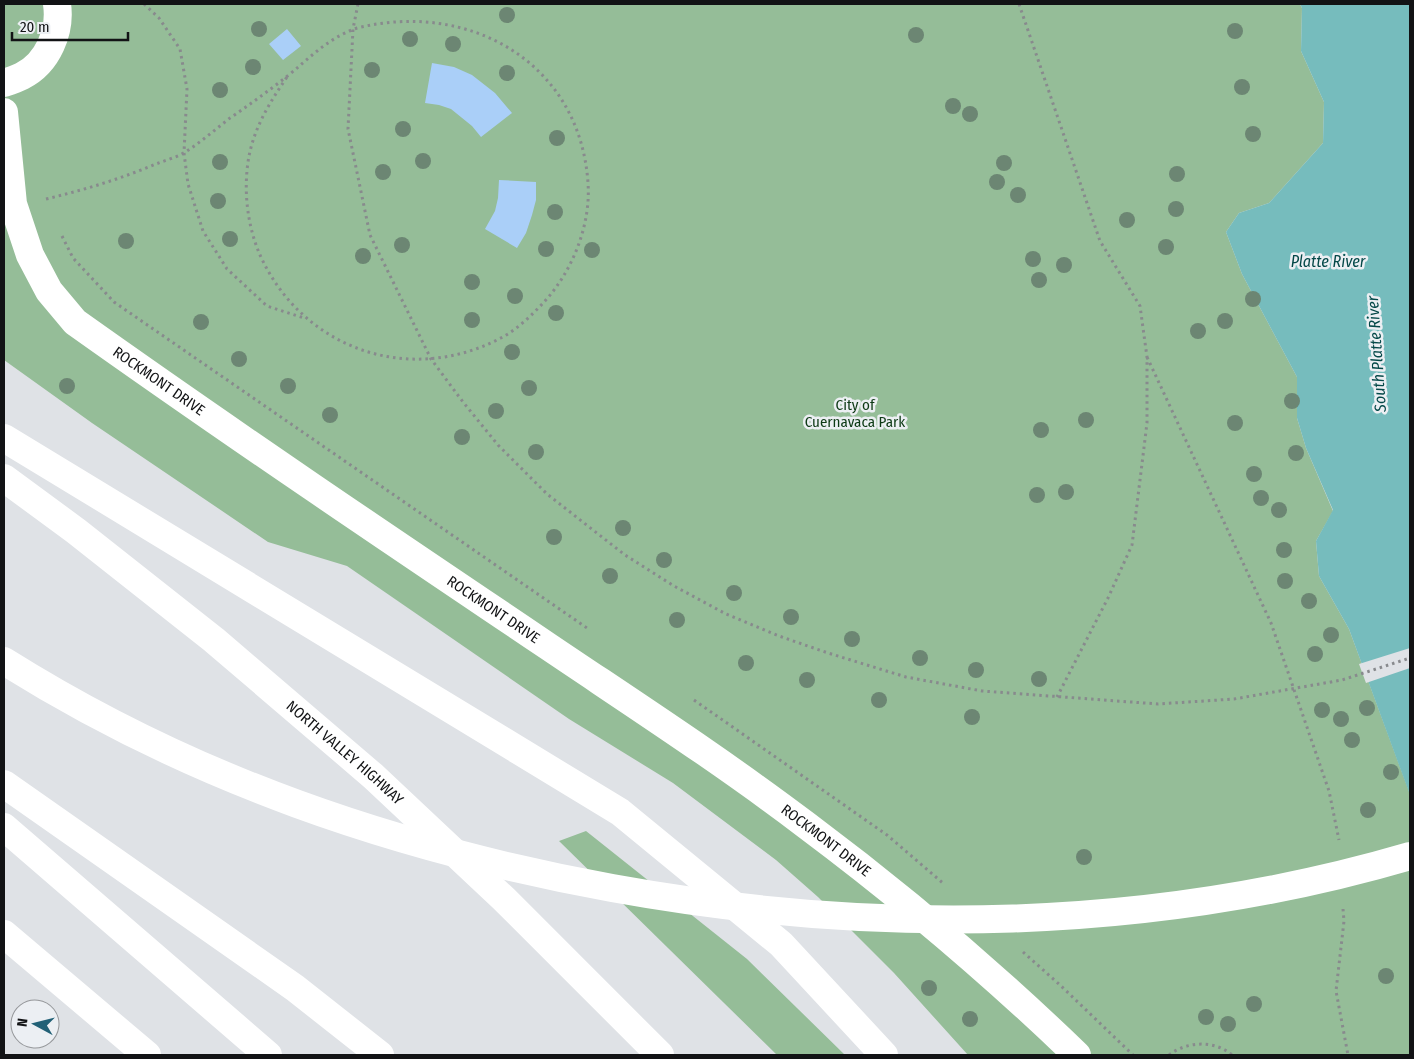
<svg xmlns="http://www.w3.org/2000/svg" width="1414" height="1059" font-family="'Fira Sans Condensed',sans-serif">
<rect width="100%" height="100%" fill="#dfe2e6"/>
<path fill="#95bd98" d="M4,4H1300L1302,8L1301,51L1324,102L1323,143L1269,203L1239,213L1226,232L1242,274L1297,377V418L1306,448L1333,511L1316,541L1319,576L1349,629L1410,794V1055H968L894,973L818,897L776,860L673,783L569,719L347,566L268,542L92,423L4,360Z
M586,831L747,959L845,1055H777L559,841Z"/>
<path fill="#76bcbd" d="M1300,4H1410V795L1349,629L1319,576L1316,541L1333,510L1306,448L1297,418V377L1242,274L1226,232L1239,213L1269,203L1323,143L1324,102L1301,51L1302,8Z"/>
<path fill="#dfe2e6" d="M1410,648V668L1366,683L1359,664Z"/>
<path fill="#aacff8" d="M287,29L301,46L283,60L269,44Z
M432,63L454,67L472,75L495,93L512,113L481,137L472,126L451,109L439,105L425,103Z
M499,180L536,182V200L532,215L526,233L517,248L485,229L495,211L498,198Z"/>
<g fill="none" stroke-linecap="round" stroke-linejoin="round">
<path stroke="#888a8d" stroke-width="3" stroke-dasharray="2.5 4" stroke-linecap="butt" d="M144,4L159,18L180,49L187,89L184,153L188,184L203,231L227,269L267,306L304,318
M358,4L353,29L348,129L370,235L431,359L463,402L498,445L547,494L625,555L674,586L726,614L779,636L828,653L906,677L982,691L1158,704L1234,699L1342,680L1410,658
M1019,4L1100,241L1140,306L1147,357V423L1132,545L1108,598L1057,697
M46,199C84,190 120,179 156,164C166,160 178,157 187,151C202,141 216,129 230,118C249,105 267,92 285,78C309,59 326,39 357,28C470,0 580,63 588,183C591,224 573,270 545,301C532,315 517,330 499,339C407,386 302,348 260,255C247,225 243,189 249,156C255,126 270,102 287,77
M62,236L73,258L114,302L587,628
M1147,357L1271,623L1329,791L1339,840
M694,700L887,835L944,884
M1343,909L1344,921L1336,991L1348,1055
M1023,952L1060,985L1133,1055
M1169,1055C1187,1041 1215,1040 1232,1055"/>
<path stroke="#fff" stroke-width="28" d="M4,83C10,81 16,79 22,76C48,63 61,31 57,4"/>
<path stroke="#fff" stroke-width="28" id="s1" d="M4,112L13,204L30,255L49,291L75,322C231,433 390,540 549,647C635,705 723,762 806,825C901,896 992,973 1077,1055"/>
<g stroke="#fff" stroke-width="28">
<path d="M4,438L620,812L781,944L884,1055"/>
<path id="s2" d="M4,478L76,531L214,640L373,776L504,899L660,1055"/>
<path d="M4,661C192,779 394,848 612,888C876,936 1151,932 1410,856"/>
<path d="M4,784L295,988L380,1055"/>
<path d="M4,827L268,1055"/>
<path d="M4,934L147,1055"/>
</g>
</g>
<g fill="#6c8673">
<circle cx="507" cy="15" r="8"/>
<circle cx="259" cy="29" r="8"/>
<circle cx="1235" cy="31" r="8"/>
<circle cx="916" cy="35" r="8"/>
<circle cx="410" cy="39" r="8"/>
<circle cx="453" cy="44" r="8"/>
<circle cx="253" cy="67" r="8"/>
<circle cx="372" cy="70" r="8"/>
<circle cx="507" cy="73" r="8"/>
<circle cx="1242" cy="87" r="8"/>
<circle cx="220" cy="90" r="8"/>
<circle cx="953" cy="106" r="8"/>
<circle cx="970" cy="114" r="8"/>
<circle cx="403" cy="129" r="8"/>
<circle cx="1253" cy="134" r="8"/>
<circle cx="557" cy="138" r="8"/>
<circle cx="423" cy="161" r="8"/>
<circle cx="220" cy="162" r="8"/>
<circle cx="1004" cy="163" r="8"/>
<circle cx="383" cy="172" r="8"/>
<circle cx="1177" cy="174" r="8"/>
<circle cx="997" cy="182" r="8"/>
<circle cx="1018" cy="195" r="8"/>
<circle cx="218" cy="201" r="8"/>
<circle cx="1176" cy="209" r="8"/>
<circle cx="555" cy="212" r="8"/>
<circle cx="1127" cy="220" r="8"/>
<circle cx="230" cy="239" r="8"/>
<circle cx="126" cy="241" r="8"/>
<circle cx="402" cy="245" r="8"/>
<circle cx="1166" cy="247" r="8"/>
<circle cx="546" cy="249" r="8"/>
<circle cx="592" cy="250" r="8"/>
<circle cx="363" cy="256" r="8"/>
<circle cx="1033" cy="259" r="8"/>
<circle cx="1064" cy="265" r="8"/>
<circle cx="1039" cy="280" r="8"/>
<circle cx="472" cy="282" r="8"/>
<circle cx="515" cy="296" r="8"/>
<circle cx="1253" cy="299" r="8"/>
<circle cx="556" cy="313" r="8"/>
<circle cx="472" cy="320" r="8"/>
<circle cx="1225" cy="321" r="8"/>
<circle cx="201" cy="322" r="8"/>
<circle cx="1198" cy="331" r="8"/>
<circle cx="512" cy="352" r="8"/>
<circle cx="239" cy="359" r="8"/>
<circle cx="67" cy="386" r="8"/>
<circle cx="288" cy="386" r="8"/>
<circle cx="529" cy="388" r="8"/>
<circle cx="1292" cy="401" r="8"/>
<circle cx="496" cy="411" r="8"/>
<circle cx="330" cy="415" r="8"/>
<circle cx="1086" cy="420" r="8"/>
<circle cx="1235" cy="423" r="8"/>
<circle cx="1041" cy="430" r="8"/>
<circle cx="462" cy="437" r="8"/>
<circle cx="536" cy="452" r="8"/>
<circle cx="1296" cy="453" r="8"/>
<circle cx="1254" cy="474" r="8"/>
<circle cx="1066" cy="492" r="8"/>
<circle cx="1037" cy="495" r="8"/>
<circle cx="1261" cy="498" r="8"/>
<circle cx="1279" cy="510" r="8"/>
<circle cx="623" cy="528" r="8"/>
<circle cx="554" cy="537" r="8"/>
<circle cx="1284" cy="550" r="8"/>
<circle cx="664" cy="560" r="8"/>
<circle cx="610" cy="576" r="8"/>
<circle cx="1285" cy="581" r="8"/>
<circle cx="734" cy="593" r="8"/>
<circle cx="1309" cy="601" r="8"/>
<circle cx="791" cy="617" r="8"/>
<circle cx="677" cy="620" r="8"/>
<circle cx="1331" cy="635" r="8"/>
<circle cx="852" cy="639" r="8"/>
<circle cx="1315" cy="654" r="8"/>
<circle cx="920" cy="658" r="8"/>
<circle cx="746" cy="663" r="8"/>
<circle cx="976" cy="670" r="8"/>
<circle cx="1039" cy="679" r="8"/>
<circle cx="807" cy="680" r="8"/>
<circle cx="879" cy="700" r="8"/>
<circle cx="1367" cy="708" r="8"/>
<circle cx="1322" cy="710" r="8"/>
<circle cx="972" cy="717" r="8"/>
<circle cx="1341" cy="719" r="8"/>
<circle cx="1352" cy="740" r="8"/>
<circle cx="1391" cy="772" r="8"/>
<circle cx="1368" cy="810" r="8"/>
<circle cx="1084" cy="857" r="8"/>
<circle cx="1386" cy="976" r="8"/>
<circle cx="929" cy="988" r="8"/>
<circle cx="1254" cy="1004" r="8"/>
<circle cx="1206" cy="1017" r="8"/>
<circle cx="970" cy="1019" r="8"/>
<circle cx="1228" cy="1024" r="8"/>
</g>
<g text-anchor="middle" stroke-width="5" stroke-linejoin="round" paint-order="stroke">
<g font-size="15" fill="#121315" stroke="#eceff3">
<text dy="5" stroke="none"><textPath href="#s1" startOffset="330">ROCKMONT DRIVE</textPath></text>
<text dy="5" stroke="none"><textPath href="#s1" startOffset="735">ROCKMONT DRIVE</textPath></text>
<text dy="5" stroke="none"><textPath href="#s2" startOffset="438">NORTH VALLEY HIGHWAY</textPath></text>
<text dy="5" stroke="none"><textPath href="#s1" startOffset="1140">ROCKMONT DRIVE</textPath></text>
</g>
<g font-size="15" fill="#0d3a15" stroke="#eceff3">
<text x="855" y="410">City of<tspan x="855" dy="17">Cuernavaca Park</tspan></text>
</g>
<g font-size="16" font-style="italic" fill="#044848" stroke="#eceff3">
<text x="1328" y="267">Platte River</text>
<text transform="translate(1376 354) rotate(-94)" y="6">South Platte River</text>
</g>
</g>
<rect width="1414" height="1059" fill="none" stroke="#121315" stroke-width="10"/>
<g transform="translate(35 1024) rotate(277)"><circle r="24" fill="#eceff3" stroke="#95979a"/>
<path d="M0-4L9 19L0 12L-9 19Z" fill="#216076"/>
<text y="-8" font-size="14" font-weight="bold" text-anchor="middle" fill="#121315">N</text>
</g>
<path d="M12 32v8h116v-8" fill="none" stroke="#121315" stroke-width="2.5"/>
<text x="20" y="32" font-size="15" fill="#121315" stroke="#eceff3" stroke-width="4" paint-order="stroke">20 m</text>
</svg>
